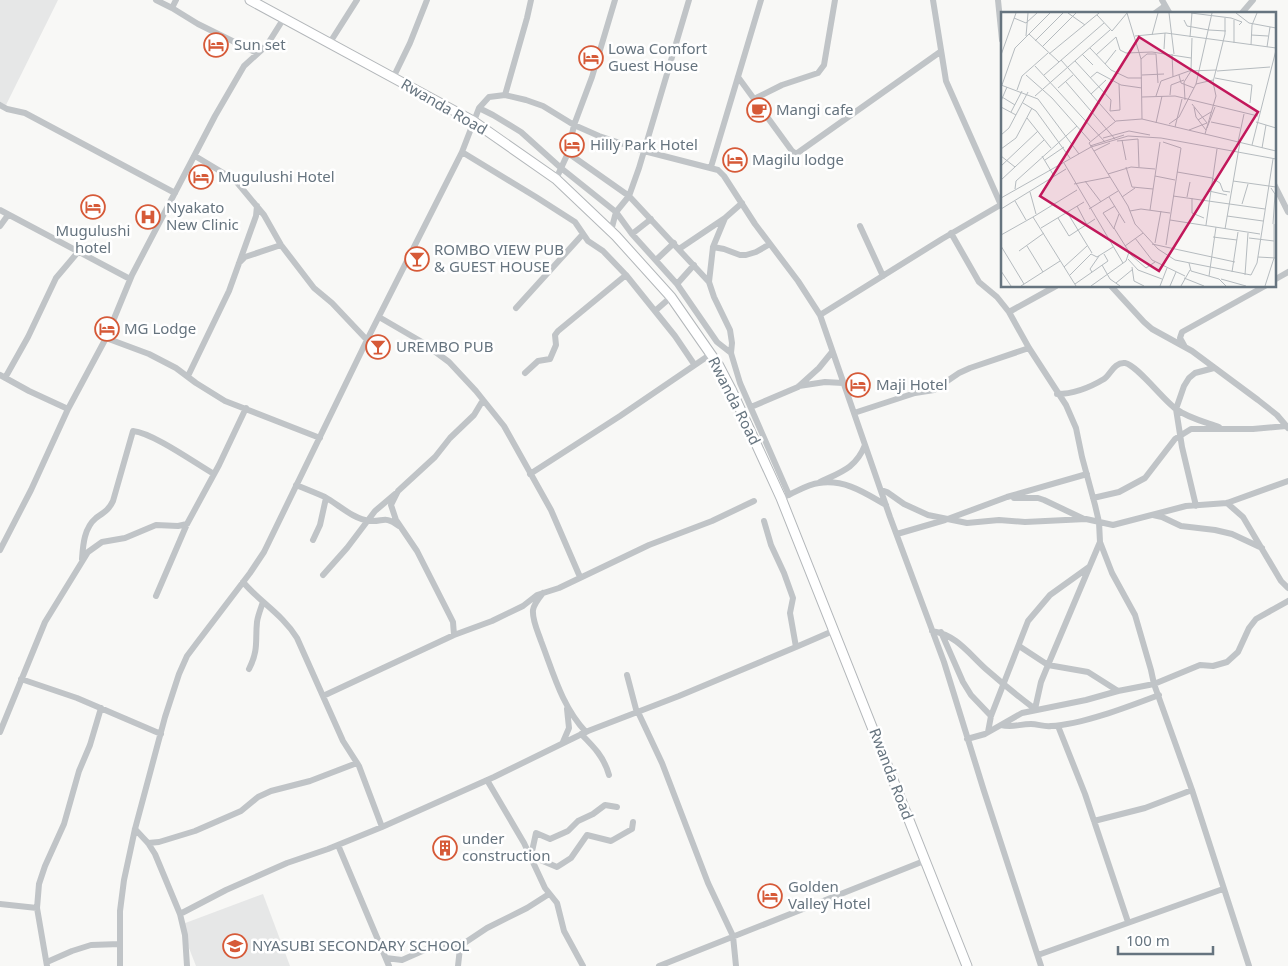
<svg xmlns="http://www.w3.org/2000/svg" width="1288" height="966" font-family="'Noto Sans',sans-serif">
<rect width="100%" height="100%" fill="#f8f8f6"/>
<path fill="#e6e7e7" d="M0,0H58L6,105L0,102Z
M263,894L290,966H196L180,925Z"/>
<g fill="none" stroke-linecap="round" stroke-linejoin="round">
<g stroke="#b3b7ba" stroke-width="11">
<path id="highway" d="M250,0L473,121L556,179L616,236L671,297L719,366L731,389L781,498L967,966"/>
</g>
<path stroke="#c0c4c7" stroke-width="6" d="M156,0L172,8L198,24L257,53
M933,0L946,81L1001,205
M998,0L1002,40
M1162,0L1170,14
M172,8L176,0
M1154,14L1165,6
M1241,14L1253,0
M329,44L357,0
M738,77L792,151L796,154L940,52
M393,78L410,43L427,0
M505,95L527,18L531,0
M754,99L782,85L818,73L824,65L835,0
M0,105L7,109L25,113L175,193
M479,108L493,115L521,132L561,168L616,212L632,234L677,284L717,342L731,353
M462,152L536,197L575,222L588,241L603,251L626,275L675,336L694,364
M568,153L629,196L709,282L714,297L730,330L732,343L731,353L740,383L789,495
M195,156L235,180L264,215L281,245L314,288L332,303L367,340
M711,167L761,0
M556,179L568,153L574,125L592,77L615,0
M1274,184L1288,212
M0,210L130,279
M0,226L8,215
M860,226L883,276
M611,231L616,212L629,196L639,168L689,0
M951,233L979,282L997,297L1009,312L1029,348L1066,405L1076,428L1082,457L1095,505L1099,522L1100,542L1112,573L1135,615L1151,670L1154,684L1192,790L1249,966
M632,234L651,219
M713,247L725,218
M679,249L725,218L742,203
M656,260L674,243
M239,263L245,257L281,245
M1274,280L1288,272
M709,282L713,247L724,249L740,255H746L756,252L770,244
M677,284L694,265
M1111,286L1144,322L1152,329L1192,351L1258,400L1277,415L1288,428
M516,308L583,234
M655,311L671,297
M1009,312L1056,286
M820,315L942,239L1002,204
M379,317L422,342L449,362L476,391L504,426L551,510L580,577
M106,338L149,354L176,368L196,383L225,401L320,438
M1185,347L1180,338L1182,332L1265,286
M525,373L538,361L550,359L556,345L555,335L558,331L626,275
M0,375L29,391L68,409
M188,376L229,291L256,216L257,206
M5,378L28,337L56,278L78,252
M799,386L825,382L843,383
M1057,394C1074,394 1089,388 1104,379C1111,374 1114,362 1125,363C1137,365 1163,400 1176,409C1188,418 1205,422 1219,427
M751,407L798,387L819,368L832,352
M854,413L915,393L934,390L959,373L970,368L1029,348
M530,474L620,416L711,354
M820,482C841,472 856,468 865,445
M296,485C306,489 316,493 325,497C339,505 353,519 370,521C384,522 384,515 399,526
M881,490L887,492L904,504L928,515L967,523L999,520L1025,522L1086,519L1113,525L1186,506L1227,503L1288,481
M786,496C796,492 808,484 819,483C845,479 865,493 886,505
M1014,498H1038L1044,500L1084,519
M1093,498L1119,492L1145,478L1175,439L1191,429H1253L1286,426
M1227,503L1243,517L1281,581L1288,588
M1196,506L1182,447L1176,409L1184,386L1189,378L1195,373L1214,368
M1153,515L1162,517L1181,526L1215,530L1232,534L1262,548
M897,534L945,520L1007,497L1087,474
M313,540L320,525L326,498
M0,550L31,490L68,409L106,338L132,275L215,116L244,66L267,45L284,18
M82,559C83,545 84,528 96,518C103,513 109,510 113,501L133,431C153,433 195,463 214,474
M323,575L347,548L375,511L395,494
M243,582C260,602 283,615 297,638L343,741L359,766L382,827
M543,593C539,598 534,604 533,610C532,620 538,632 541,641C553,672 562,707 586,732
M156,596L187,524L219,465L246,408
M932,631C957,635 969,654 987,670C1003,684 1019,697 1035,709L1041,682L1048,665L1100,542
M941,632L963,682L971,695L991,716
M454,635L453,622L449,614L417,551L396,520L391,505L398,491L435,457L450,438L474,415L483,400
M1019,646L1048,665L1088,672L1118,691
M796,647L833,631
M249,669C259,649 255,641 257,622C258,615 261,608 263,602
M627,675L637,713
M21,679L77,698L161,734
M323,696L454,635L492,621L523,606L537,595L559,588L649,545L712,521L754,501
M638,712L662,763L708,883L733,936L736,966
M1001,725C1013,728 1019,724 1031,724C1038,724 1044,727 1051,726C1081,725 1130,706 1159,695
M1058,726L1085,794L1128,922
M0,732L45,622L88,552L102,542L125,538L156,525L178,526L187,524
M988,732L991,716L1028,621L1050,595L1089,567
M581,734C594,747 604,757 609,775
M967,739L985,734L1022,713L1086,700L1118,691L1154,684L1200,665L1213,666L1227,662L1238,652L1249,628L1256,619L1288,601
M563,742L569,728L567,709
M487,780L524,843L545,888L557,903L564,931L583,966
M617,807L605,805L593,814L578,821L568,831L550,839L536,833L531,856L557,867L571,858L587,835L611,841L632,829L633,822
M1094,821L1145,808L1192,790
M135,829L148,843L155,854L180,914L185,935L187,966
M148,843L159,842L195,831L241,811L258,797L271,791L310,781L357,763
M338,845L389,966
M0,904L37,908
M180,914L226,890L287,863L328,849L382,827L494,777L588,731L679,696L796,647L790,613L793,598L784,573L771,545L764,521
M1038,955L1223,889
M386,958L402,960L436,945L450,946L464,942
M47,962L72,951L91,945L120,944
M47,966L37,908L39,884L45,866L64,824L79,771L90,745L101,708
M120,966V911L124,880L135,829L165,717L179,674L187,656L196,644L250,573L264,552L367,340L462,152L479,108L489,97L505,95L526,100L543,106L574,125L599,136L644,151L718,170L724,176L755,224L798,281L820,315L890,517L944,662L984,791L1041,966
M458,966L460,948L466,942L487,928L527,908L549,894
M659,966L924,861"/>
<use href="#highway" stroke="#fff" stroke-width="9"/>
</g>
<defs>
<g id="hotel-ring" transform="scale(1.25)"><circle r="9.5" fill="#fff" stroke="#d65a38" stroke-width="1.5"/><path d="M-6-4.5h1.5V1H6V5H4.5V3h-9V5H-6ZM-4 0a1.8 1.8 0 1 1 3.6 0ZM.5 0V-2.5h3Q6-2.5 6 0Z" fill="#d65a38"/></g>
<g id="cafe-ring" transform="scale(1.25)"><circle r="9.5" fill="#fff" stroke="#d65a38" stroke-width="1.5"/><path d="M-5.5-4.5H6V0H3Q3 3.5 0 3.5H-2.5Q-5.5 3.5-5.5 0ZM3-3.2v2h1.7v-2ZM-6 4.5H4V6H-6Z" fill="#d65a38"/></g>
<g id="hospital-ring" transform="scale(1.25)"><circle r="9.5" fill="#fff" stroke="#d65a38" stroke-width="1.5"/><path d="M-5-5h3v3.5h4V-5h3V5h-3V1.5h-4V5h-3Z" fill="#d65a38"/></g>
<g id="bar-ring" transform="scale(1.25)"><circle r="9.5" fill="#fff" stroke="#d65a38" stroke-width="1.5"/><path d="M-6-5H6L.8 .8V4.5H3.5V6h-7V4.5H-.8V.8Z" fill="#d65a38"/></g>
<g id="building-ring" transform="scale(1.25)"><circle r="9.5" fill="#fff" stroke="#d65a38" stroke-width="1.5"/><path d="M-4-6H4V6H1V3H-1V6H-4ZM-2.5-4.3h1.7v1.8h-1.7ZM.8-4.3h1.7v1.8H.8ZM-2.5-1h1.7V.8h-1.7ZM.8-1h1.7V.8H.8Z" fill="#d65a38"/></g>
<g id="school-ring" transform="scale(1.25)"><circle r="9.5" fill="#fff" stroke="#d65a38" stroke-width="1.5"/><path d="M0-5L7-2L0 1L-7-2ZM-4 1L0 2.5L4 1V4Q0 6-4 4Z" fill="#d65a38"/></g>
</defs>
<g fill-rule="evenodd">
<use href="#hotel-ring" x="216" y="45"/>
<use href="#hotel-ring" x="591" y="58"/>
<use href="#cafe-ring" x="759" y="110"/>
<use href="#hotel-ring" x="572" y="145"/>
<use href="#hotel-ring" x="735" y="160"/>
<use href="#hotel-ring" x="201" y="177"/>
<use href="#hotel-ring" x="93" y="207"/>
<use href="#hospital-ring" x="148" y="217"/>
<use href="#bar-ring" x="417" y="259"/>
<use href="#hotel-ring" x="107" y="329"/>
<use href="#bar-ring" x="378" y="347"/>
<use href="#hotel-ring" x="858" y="385"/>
<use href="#building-ring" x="445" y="848"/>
<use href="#hotel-ring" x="770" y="896"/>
<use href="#school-ring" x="235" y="946"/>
</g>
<g text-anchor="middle" stroke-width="5" stroke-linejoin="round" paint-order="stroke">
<g font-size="15" fill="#66747f" stroke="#fff" text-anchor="start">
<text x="234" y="50">Sun set</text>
<text x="608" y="54">Lowa Comfort<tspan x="608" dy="17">Guest House</tspan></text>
<text x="776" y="115">Mangi cafe</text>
<text x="590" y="150">Hilly Park Hotel</text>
<text x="752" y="165">Magilu lodge</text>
<text x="218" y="182">Mugulushi Hotel</text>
<text x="166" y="213">Nyakato<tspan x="166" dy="17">New Clinic</tspan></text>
<text x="93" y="236" text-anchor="middle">Mugulushi<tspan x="93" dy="17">hotel</tspan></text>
<text x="434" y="255">ROMBO VIEW PUB<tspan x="434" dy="17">&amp; GUEST HOUSE</tspan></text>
<text x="124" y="334">MG Lodge</text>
<text x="396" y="352">UREMBO PUB</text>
<text x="876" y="390">Maji Hotel</text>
<text x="462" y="844">under<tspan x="462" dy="17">construction</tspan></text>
<text x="788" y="892">Golden<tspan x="788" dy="17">Valley Hotel</tspan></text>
<text x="252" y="951">NYASUBI SECONDARY SCHOOL</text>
</g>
<g font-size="15" fill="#66747f" stroke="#fff">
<text transform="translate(444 107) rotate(30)" y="5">Rwanda Road</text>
<text transform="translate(734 401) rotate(63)" y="5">Rwanda Road</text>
<text transform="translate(891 774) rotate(69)" y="5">Rwanda Road</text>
</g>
</g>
<g transform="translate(1001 12)">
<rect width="275" height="275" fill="#f8f8f6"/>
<path fill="none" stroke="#b5bbbf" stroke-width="1" d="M67,1L84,13M126,1L140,47L141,107M168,1L173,42M190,1L230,6L241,10L238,13M235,1L248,11L275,16M96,3L111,19L126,1M13,6L25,11L36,1M183,8L186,14L208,18M208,18L225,19M28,22L58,50M151,23L157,1M250,23L267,24M25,24L27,1M134,24L165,21L275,36M189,25L191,1M34,29L62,1M233,31V8M250,33L251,13L256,1M41,35L75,1M266,35L269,15M89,36L110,58L127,66H141M163,37L164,21M48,42L98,1M81,42L92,53M155,42L157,71M171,42L172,65M0,43L15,1M95,43L115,25L119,38L125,41L151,40L190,46M140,47L146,42H155M60,48L114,109M74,49L110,88L109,99M104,52L115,38M34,54L104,130M190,58L191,26M216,59L269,55M25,63L51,86L89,129M43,63L103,11M141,63L163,62M178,63L180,71L193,76M89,66L96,60L120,73L141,76M214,66L251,73L249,91M65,70L114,127M195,72L212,68M0,73L37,87L78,142M1,73L14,36L49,1M57,76L72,63M16,78L21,64L47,41M90,82L105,68M169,83L170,73L183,68M34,84L109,18M155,84L160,69L188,59L216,58M1,85L14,93M141,85L174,84L257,104M184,88L183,70L190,59M0,89L6,75M22,91L35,99L69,146M0,95L15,103M193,95L195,105L205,118M109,99L119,98L118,72M10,100L21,79M26,106L50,136M197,108L210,100M210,110L239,116M255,110L275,116M155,111L161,84M168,112L178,105L195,72L211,1M174,115L181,87M206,116L214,95M188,118L206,111L191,92M204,122L215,84L212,70L224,22V6M0,123L8,116L27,80M102,126L128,119L149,123M137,127L138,155M121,128L125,148M116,129L137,127M162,130L180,136L165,233M237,130L243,102M251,133L275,38M89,134L123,123M261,136L265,113M0,137L15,126L31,96M93,139L109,131M0,144L14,155M41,144L53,164M272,147L256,251L250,263L174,248L157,237L134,212L127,194L88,131L115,109L141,107L275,139M44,148L63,135M63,151L122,251M0,154L37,119M125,155L131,175L152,177M176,160L211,166L219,171L222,179L229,180M107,162L130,155L154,157M154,164L174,168M0,168L43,128M84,169L100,190M232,169L275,175M73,172L109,165M270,176L274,182L272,212M14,177L15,169L76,114M208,179L226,183M29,180L35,202M172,184L264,197M108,185L124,211M121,185L134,176M186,185L189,170M0,186L90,135L127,124L160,126L275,147M191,186V201L203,206M14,189L25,208M241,192L247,172M76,194L86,213M0,197L65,157M88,197L117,179M149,198L159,130M129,199L140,197L169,201M66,200L91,241M118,202L113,216L130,243L145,256L154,250M226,204L262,209M32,205L76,178M57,206L68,224L94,207M169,208L259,222M205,213L216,137M40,216L83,190M113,217L102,201L114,194M224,217L239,130M0,223L32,205L75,274M212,225L236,228M134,226L151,248L184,264M248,226L273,229M154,231L160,199M151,232L234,250M0,234L23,272M26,234L42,260M124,234L142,221M18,239L43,221M257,245L275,246M127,247L137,258L161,267M188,251L190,259L218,267L225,274M101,253L109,267L119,274M63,255L86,234M131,255L133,269L143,274M0,259L10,274M91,260L89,257L98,244M231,260L237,220M69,263L90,242L96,245L112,235M244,263L247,221M208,264L215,215M183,266L203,274M220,267L245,274M115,271L132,257M74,272L107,249L103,242M20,274L59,249M90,274L125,249L128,240M159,274L166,256M169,274L175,260M180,274L189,258M264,274L273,246V212"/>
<path fill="#c2185b" fill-opacity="0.15" stroke="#c2185b" stroke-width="2.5" d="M138,25L257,100L158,259L39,184Z"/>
<rect width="275" height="275" fill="none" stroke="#66747f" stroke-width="2.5"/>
</g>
<path d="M1118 946v8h95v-8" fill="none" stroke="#66747f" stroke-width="2.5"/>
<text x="1126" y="946" font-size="15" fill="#66747f" stroke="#ffffff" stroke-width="4" paint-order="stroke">100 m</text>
</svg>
